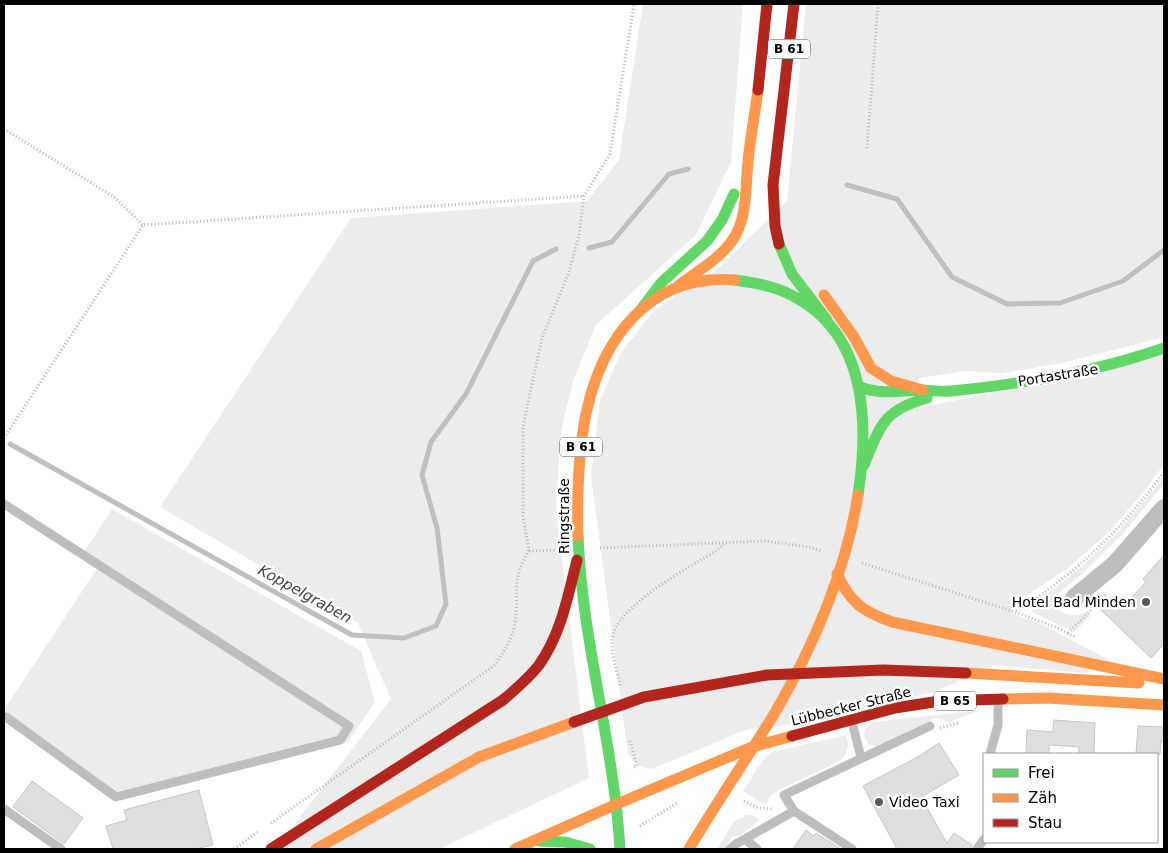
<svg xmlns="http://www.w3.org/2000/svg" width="1168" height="853" font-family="'DejaVu Sans',sans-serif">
<rect width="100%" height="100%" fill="#fff"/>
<path fill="#ececec" d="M643,4H743L731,162L696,235L596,325L574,378L561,430L556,509L589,778L439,849H275L391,699L358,623L160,507L351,218L587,201L619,160Z
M806,4H1164V337L1058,364L1002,373L966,371L919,378L914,409L1164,357V464L1149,485L1110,531L1068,568L1015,603L1011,613L1043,625L1115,663L1085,673L994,665L934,692L781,726L748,729L652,769L638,766L628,754L591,476L600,400L621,353L654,310L714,272L787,201Z
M1164,477V484L1123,534L1083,573L1054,597C1058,614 1071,620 1086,612L1091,615L1074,632L1032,612L1033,605L1079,569L1119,531Z
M112,509L361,651L375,702L347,743L114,801L4,721V710L100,564L83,554Z
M981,710L949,722L939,718H935L877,747L869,745C861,736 864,730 872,722Z
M846,735C850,746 848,752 840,761L775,792L770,796L767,804L760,802L743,791L763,760L772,752Z
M747,815H751L758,818L759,821L739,836H732L725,849H717L734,821Z"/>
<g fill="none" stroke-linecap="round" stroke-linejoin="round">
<path stroke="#bfbfbf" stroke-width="5" d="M847,185L897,199L952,277L1007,304L1060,303L1123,281L1164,250
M589,248L612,242L669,174L688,169
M10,444L352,635L404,638L436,626L446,604L437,528L422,475L431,442L466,394L533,261L556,249"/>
</g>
<path fill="#dfdfdf" stroke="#c7c7c7" d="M1164,555V644L1151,658L1099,608L1111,597L1122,608L1146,582L1143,579Z
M1054,720L1095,723L1094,754H1079V747L1049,745V754H1026L1027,730L1053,732Z
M1138,726L1164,727V741H1161L1160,754H1136Z
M939,743L959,775L921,797L947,843L954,833L972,845L971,849H897L863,786L921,755Z
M32,781L83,818L64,844L13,807Z
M199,790L213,845L195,849H113L106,826L127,820L124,810Z
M806,830L814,836L816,833L841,849H793Z"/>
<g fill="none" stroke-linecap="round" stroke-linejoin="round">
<path stroke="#b9b9b9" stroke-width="3" stroke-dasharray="1 2.5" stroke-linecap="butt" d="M4,129L114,197L143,225
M867,148L878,4
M4,438L143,225L584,196
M600,548L765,541L809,547L822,551
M529,551L559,550
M862,563L1015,612L1060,629L1075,637
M1016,611C1074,576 1124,527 1164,472
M1068,633L1107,594
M620,685C617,671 611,654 612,640C613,608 691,566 716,551L725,543
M940,728L958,723
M630,741L637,766L632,768
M744,801L758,808L773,809
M271,823L495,665C504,651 512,640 515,623C520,593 510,580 529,551L523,516V426L542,338L569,272L579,235L584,196L610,154L634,4
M640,826L677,803
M234,849L258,832"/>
<path stroke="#bebebe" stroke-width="9" d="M4,504L349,726L340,740L116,797L6,717
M852,722L861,758
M990,754L998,725V703
M4,809L61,849
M745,839L757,849
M730,849L736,844L794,811
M852,849L794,811L784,795L930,726
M977,849L984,839"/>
<path stroke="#bebebe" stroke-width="18" d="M1074,598L1115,564L1164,508"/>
<path stroke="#63d668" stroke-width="11" d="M779,244L792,274L827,320
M735,280C755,283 775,286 793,296C867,334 869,423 858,495
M639,312L661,283L707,241L722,220L734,194
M860,387C881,395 899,391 920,390C930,390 941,392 951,391C1023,384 1096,372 1164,348
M864,465C881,425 882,411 927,398
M578,536C582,642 614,744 620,849
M539,841L565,842L590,849"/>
<path stroke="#ff974d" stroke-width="11" d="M679,285C697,272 719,259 732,241C748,218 745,189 748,163C750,138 755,114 758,90
M824,295L854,337L871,368L891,381L923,390
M578,536C577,496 578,454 586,414C602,338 650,273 735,280
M837,574C851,603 862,611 892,622L1164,679
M966,673L1139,683
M1003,699L1048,698L1164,705
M617,804L752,747L792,736
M316,849L479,757L574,722
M515,849L617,804
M689,849C717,802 748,757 776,711C814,645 846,570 858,495"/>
<path stroke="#b3261e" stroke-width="11" d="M758,90L767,4
M779,244L775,226L773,185L794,4
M574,722L644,697L767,675L883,670L966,673
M792,736L895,708L940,701L1003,699
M271,849L503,700C516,689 529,678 539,665C561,634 568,596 577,560"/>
</g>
<g fill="#595959" stroke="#fff" stroke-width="2">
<circle cx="1146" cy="602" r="5"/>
<circle cx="879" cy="802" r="5"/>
</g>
<g text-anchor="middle" stroke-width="5" stroke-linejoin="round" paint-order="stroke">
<g fill="#fff" stroke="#4c4c4c" stroke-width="1">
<rect x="768" y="39.5" width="42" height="19" rx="4"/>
<rect x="560" y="437.5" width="42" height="19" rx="4"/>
<rect x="934" y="691.5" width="42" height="19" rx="4"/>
</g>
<g font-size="12" font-weight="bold" fill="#000">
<text x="789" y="53">B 61</text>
<text x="581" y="451">B 61</text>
<text x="955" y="705">B 65</text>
</g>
<g font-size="14" fill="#000" stroke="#fff">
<text transform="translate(1058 375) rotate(-9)" y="5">Portastraße</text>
<text transform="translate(564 516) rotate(-90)" y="5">Ringstraße</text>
<text transform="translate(851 706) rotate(-14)" y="5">Lübbecker Straße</text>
</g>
<g font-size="14" fill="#000" stroke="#fff" text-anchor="end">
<text x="1136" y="607">Hotel Bad Minden</text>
<text x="889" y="807" text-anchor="start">Video Taxi</text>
</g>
<g font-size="15" font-style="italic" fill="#444" stroke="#fff">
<text transform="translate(305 594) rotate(29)" y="5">Koppelgraben</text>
</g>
</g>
<rect width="1168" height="853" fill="none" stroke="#000000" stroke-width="10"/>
<rect x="983" y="753" width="175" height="90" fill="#ffffff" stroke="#999999"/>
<rect x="993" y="769" width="25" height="8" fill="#63d668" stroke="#999999"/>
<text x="1028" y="778" font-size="15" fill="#000000">Frei</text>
<rect x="993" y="794" width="25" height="8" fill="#ff974d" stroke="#999999"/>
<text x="1028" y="803" font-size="15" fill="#000000">Zäh</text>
<rect x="993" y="819" width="25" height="8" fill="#b3261e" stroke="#999999"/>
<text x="1028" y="828" font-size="15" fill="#000000">Stau</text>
</svg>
